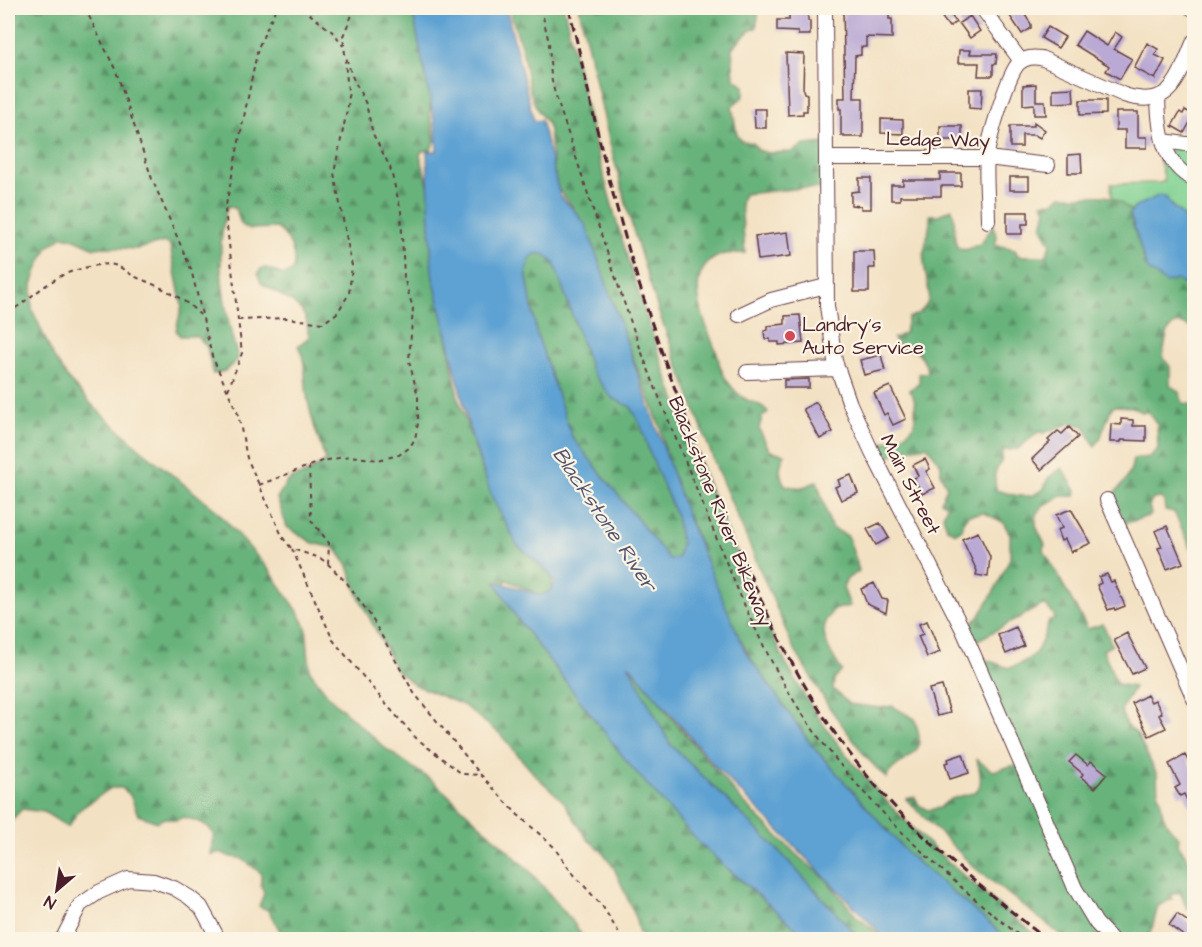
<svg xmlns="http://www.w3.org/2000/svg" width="1202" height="947" font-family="'Architects Daughter',sans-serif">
<defs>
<pattern id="forest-firs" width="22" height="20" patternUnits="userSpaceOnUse" patternTransform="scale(1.5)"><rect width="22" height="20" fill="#68b37c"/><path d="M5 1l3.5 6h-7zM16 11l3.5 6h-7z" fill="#589166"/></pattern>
</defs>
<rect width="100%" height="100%" fill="#fcf5e5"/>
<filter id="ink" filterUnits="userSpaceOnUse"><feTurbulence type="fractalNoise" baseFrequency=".0167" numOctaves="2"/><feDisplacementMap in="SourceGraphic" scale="12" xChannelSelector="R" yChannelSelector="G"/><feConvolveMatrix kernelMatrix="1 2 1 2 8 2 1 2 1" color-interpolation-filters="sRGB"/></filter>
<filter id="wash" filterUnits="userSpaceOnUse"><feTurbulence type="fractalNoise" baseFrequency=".008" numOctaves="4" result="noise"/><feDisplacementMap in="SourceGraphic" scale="24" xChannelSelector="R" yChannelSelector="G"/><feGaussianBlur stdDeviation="1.35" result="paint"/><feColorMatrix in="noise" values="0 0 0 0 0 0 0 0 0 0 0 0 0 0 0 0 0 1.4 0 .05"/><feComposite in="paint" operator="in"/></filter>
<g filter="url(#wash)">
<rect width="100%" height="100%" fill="#f3e1c3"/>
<path fill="url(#forest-firs)" stroke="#596954" stroke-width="1.5" d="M8,8H421L431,82L430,114L435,140L431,150L422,151L420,155L438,220L444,320L458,398L482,469L502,505L551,574L552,592L543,596L507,580L503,585L733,874L810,939H648L639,933L634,913L614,868L602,851L587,839L564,802L535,775L500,734L463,705L415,685L396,670L358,595L348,566L335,548L313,543L287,527L277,498L287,482L295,477L306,474L326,461C319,441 312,422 308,401C304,384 307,360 298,346L309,337L306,318L301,310L292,302L261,283L258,274L261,269L266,268L284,275L292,272C298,256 290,238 277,228L248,229L241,224L236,209L229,206L227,208C213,255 225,313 238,359L225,371L213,374L207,347L196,336H180L176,330L182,306L170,246L165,242L137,249L104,247L95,248L75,239L63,236L48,247L37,270L32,285V309L53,356L68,379L95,408L139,448L216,510L270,571L299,613L306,627L310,671L330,698L385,748L434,782L529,870L573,922L584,939H285L268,910L259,906L264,894L261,885V873L241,858L231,857L220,852L211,855L214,835C208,823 196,821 184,817L176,820L164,818L157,822L138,815L130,795L122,788H111L79,810L68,827L44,812L22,809L8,824Z
M510,8H564C576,62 587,117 602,170C636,295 679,418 730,537C755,596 778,657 814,711C875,801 956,873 1041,939H993L907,859L887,831L889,830L877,822L778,706L716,597L710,571L688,515L680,511L685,576L668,567L571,443L539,349L527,284L526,271L530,251L539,247L554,263L575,313L581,340L590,364L631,407L662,460L665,450L660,426L573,207L558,189L555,180L548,124C527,101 528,77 522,49C518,35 512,22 510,8Z
M579,8H707L712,9L750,8L759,11L756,28L749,31L732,48L734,78L744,85V96L732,106L737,135L741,141L753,143L758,150L767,153L792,152L804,145L826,143L827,189L802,188L744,194L741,203L745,253C738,254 728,252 721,255C678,271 707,328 718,356C719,373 733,392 747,400C755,404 763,404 768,412L762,417L759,429L770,451L785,454C779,466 778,473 785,485C798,489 805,488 817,481L830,524L832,528L848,536L859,571L847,579L843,588L850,606L833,610C831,614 826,619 825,623C820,639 834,658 842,671L834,679L833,689L849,704L880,708L892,706L915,719C916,725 919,732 919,738C922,758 893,761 886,778L866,757L829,707L793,647L717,469L660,316L634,233L610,144Z
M1062,195C1078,199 1096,193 1110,197C1117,198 1125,206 1131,210C1131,232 1145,254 1155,273L1177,280L1194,278V330C1168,311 1165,338 1163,357L1170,367V385L1179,392L1183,403L1194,405V554L1174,512L1165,510L1164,501L1161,498L1153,499L1149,505L1151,515L1124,524L1112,495C1124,484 1131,475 1133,459L1149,457L1158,449L1157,424L1148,412H1141L1133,407L1114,406L1111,409L1100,439L1095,446L1084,426L1071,423L1044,433L1038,432L1018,449L1002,450C1003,466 998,462 995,474C994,479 996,485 996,490L1018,496H1032L1044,489L1048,478L1062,468L1076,491L1075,496H1061L1044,505L1036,515V526L1045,545L1043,549L1088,629L1103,624L1112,645L1103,650L1117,684L1134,687L1121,710L1126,725L1137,734L1157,775L1158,795L1161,799C1160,814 1168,828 1179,837L1178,844L1194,869V916L1185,904L1180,892L1170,895L1172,899L1158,906L1151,932L1144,939H1066L975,868L906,799L915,797L919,805L927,810L940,808C960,784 991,809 977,760L993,771L1020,764L977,662L984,659L1009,668C1038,659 1041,647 1049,620H1055L1054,615L1044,604L969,645L963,630L979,617L998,584L1010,558V534L1003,522L984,513L968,515L963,522L962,529L956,533L947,528L943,516L947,505L941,501L947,487L941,475V464L927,446L901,450L880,462L873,447L904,435L914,426C915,414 918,399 909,390L919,384V374L927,373L928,370C922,358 919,348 904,350L893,339L905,333L908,318C945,305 921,280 924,253C926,239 931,228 930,215H938L952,209C957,223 952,233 957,247L965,250L981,244L993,226L997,237L995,245L1015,249L1018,256H1046L1051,244L1042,228L1046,209L1042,203L1054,202Z
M631,668L635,669L644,677L668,714L743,802L799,857L827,880L856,916L885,939H856L676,754L630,673Z"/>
<path fill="#80d192" stroke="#65785e" stroke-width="1.5" d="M1158,139L1194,142V278L1191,277L1194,267L1182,216L1160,195L1131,210L1112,197L1111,184L1159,183L1165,181L1155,141Z"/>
<path fill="#5da2d3" stroke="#54607f" stroke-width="1.5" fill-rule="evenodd" d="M412,8H506L534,121L541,120L560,196L574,210L586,225L689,521L745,651L810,743L909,855L1008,939H886L714,765L628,664L670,744L778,850L860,939H808L700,844L628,763L516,617L495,581L541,595L550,591L554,583L550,574L517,545L492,497L471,435L432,273L427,151H437L436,130ZM535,254H544L554,263L592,372L612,398L631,407L641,426L649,451L676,516L681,543L678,558L669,559L572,437L536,331L526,271L530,259Z
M1160,195L1167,198C1169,207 1177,209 1182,215C1193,230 1197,253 1193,270C1191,278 1192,283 1184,285L1177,280L1166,283L1147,269L1130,214L1135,207Z"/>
<g id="blocks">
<path fill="#b9a9d4" d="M789,8H808V21H810V35H798V32L777,31V20H789Z
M843,8H860V11L889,12V19H892V38L866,37V47H861V55L855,56L854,98H863V137H844V135H841V109H839V98H845Z
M935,8H946L956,22L949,27Z
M1021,9L1031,24V28L1022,34L1010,16Z
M970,16L980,31L970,38L959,23Z
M1048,27L1065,37L1058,48L1041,38Z
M1084,31L1107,46L1115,32L1122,37L1114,49L1132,59L1120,79L1106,71L1109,66L1106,64L1075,45Z
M1147,43L1158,49L1155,55L1165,60L1155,79L1134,68Z
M959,50H971L970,54H997L996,64H993V76H978L979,63H958Z
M786,53L804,54L803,90L804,93L807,94V111H803V114L788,115Z
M1036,84V101H1045L1046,115H1034V104L1023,105V85Z
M1073,88L1074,102L1053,103V89Z
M969,89H982L981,109L969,108Z
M1080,100H1106V114L1080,115Z
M754,109H766V128H755Z
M1185,110L1194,115L1184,133L1172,126L1180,112L1183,114Z
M1116,112H1138V137H1147V148H1125V130H1116Z
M881,119L903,120V134L881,133Z
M1034,122L1045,130L1040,138L1035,135H1022V147H1010V126H1034Z
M940,126H962V140H940Z
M1081,154L1082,173H1068V155Z
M940,173H961V186H941V196H900V200H891V185H903V180H940Z
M1010,177H1029V190H1010Z
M859,178H871V209H861V206L851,205V192L859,191Z
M1007,212H1028V224H1022V234H1007Z
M788,232L791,256L758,260L755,236Z
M854,251H874L875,268H869V292H854Z
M800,315L803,343L779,345V342H770V339H765L764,331L768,330V326L785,324V316Z
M881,355L885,370L864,375L860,360Z
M809,379V388H784V380Z
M890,386L906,419L893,425L887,413L884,415L874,393Z
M816,402L833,432L820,439L803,409Z
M1121,419L1133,420V426H1146V441L1121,440V442H1110L1111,424L1121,425Z
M1069,427L1078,437L1041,470L1032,459L1050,442L1048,440L1058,431L1062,434Z
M925,459L930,469L926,471L935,488L922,494L914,478L918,476L913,465Z
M851,475L858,493L841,500L835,487L840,485L838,480Z
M1071,509L1091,543L1071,552L1065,539L1061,541L1057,530L1062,528L1056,515Z
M880,523L889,538L876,545L867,529Z
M1167,526L1183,563L1167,569L1158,548L1162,547L1155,531Z
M978,532L990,557L988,577L976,575L977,571L962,539Z
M1107,574L1111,582L1114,581L1125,606L1115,610L1114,608L1108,610L1097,585L1101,583L1099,577Z
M874,583L882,599L888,600L886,613L867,604L861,589Z
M927,621L940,652L927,657L918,636L923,634L919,624Z
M1016,627L1024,646L1006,654L998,635Z
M1127,633L1145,668L1132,674L1114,640Z
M942,686L950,713L937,716L929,689Z
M1147,695L1151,702L1155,700L1162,713L1159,715L1166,728L1149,736L1132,703Z
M963,754L969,773L950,779L945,763L949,762L948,759Z
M1076,755L1088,765L1091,761L1107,774L1095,788L1081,777L1083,774L1069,762Z
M1185,755L1194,772V814L1184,794L1180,796L1175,788L1180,785L1169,764Z
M1177,914L1194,926V939H1188L1169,925Z"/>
</g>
</g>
<g filter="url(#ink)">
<use href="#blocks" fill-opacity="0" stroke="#633c42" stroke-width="1.5"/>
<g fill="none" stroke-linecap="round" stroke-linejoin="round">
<g stroke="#633c42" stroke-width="16">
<path id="minor" d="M825,8L827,306L835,361L850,404L872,452L963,630L1075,888L1096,923L1112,940
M982,8L1021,61
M1191,8L1194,9
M1158,98C1159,131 1162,163 1194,180
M1163,141L1194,145
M826,158H987L1048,165
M988,221C988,200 985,177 987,155C989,139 1008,73 1019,63C1026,57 1033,57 1041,58L1124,95C1172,110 1178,78 1194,41
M739,315L771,300L826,286
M747,372L837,369
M1107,500L1194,699
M62,940L80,905L99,892L128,879L154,881L174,888L189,897L201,907L219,940"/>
</g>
<path stroke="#633c42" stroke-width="2" stroke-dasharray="4.5 4.5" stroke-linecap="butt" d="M85,8L116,71L152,179L191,269L212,356L238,414L247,458L283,538L292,549L320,558L328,564L347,583L370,615L414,693L481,775L518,815L553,846L570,870L603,907L623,940
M302,8L335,34L343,46
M541,8L549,43L551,77L555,94C582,174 607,255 635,334C655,390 679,445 701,500C733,579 764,661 814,731C870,808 950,881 1025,940
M8,313C26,302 42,286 61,276C73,270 101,262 114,265C122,267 130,275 138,278C161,287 183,297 200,315
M238,320L287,318L323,323L337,313L349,294L352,266L334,173L349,101L345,61
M228,390L242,353L225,210L258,48L276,8
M309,466L311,520L329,543L328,564
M259,485L322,461L350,456L378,460L399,455L409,448L415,439L418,423V396L409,361L413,308L404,278L401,211L390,167L373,134L366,104L352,76L345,54L343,36L355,8
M292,549L333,640L385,703L416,738L462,774L481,775"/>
<use href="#minor" stroke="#fff" stroke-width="14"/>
<path stroke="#4a1f2b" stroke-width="3" stroke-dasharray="9 4.5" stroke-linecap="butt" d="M569,8C587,83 602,159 624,233C651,330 687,424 726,518C763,608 799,691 861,768C914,835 981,887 1047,940"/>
</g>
</g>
<circle fill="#d1495b" stroke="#fcf5e5" stroke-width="2" cx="790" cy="336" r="6"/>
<g text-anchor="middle" stroke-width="4.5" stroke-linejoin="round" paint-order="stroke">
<g font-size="20" fill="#4a1f2b" stroke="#fcf5e5">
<text transform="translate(938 139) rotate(1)" y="7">Ledge Way</text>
<text transform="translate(911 484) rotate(63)" y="7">Main Street</text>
<text transform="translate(721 511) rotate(68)" y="7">Blackstone River Bikeway</text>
</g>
<g font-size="20" fill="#4a1f2b" stroke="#fcf5e5" text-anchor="start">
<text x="802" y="331">Landry's<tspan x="802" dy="23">Auto Service</tspan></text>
</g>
<g font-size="21" font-style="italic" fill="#52536e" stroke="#fcf5e5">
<text transform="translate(605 519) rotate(56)" y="7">Blackstone River</text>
</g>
</g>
<rect width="1202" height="947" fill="none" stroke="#fcf5e5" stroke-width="30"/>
<g transform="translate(57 890) rotate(209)" stroke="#fcf5e5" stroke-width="4.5" paint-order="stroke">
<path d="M0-4.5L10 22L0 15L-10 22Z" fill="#4a1f2b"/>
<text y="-9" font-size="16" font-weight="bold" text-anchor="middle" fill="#4a1f2b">N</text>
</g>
</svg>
